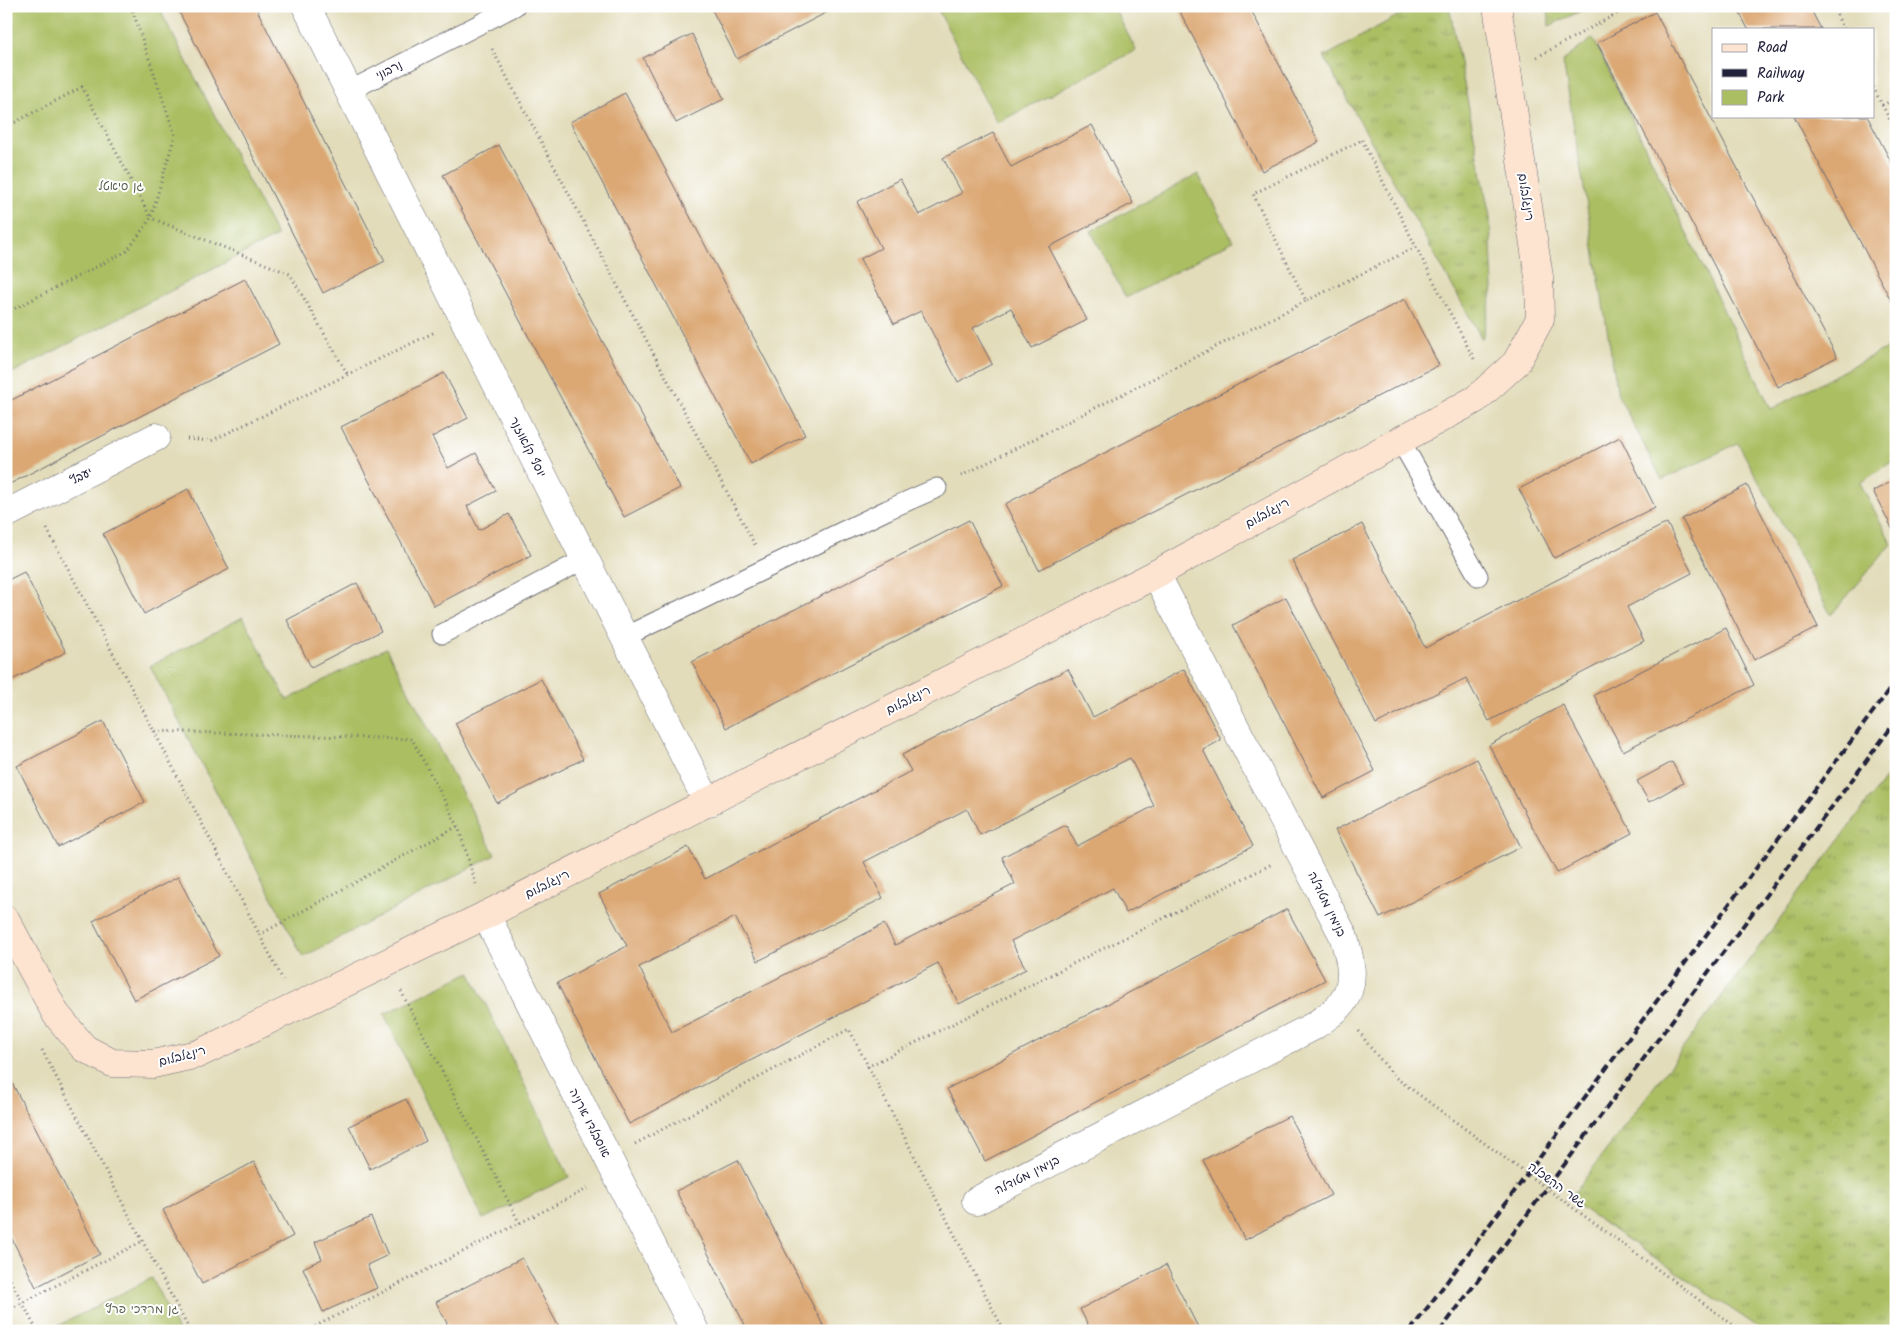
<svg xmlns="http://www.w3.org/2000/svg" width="1902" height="1337" font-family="Kalam,'Playpen Sans Hebrew',sans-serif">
<defs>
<pattern id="grass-tufts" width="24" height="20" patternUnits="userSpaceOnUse" patternTransform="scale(1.25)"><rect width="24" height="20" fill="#abbe62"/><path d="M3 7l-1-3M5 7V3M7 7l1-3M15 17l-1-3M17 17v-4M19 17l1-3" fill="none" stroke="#8b9a52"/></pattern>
</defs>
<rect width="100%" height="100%" fill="#fff"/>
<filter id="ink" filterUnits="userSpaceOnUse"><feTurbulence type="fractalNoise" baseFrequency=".02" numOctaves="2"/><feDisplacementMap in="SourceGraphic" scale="10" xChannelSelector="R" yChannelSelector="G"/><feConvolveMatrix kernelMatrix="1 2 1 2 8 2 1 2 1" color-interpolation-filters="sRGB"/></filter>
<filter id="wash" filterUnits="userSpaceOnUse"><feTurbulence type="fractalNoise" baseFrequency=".0096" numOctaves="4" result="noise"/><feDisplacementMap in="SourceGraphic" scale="20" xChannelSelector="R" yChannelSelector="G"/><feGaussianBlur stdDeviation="1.12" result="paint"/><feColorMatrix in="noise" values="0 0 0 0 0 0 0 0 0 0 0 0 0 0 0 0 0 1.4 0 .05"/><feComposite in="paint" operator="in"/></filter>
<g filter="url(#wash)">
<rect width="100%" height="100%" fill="#f4efdc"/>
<path fill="#e2dcba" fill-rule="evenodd" d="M6,6H1896V1331H6ZM1713,29H1873V116H1713Z"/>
<path fill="url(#grass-tufts)" stroke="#66704e" d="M1415,6H1449L1490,217L1493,289L1482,339L1324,57Z
M1548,6H1591L1549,26Z
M1896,764V1331H1764L1569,1200Z"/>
<path fill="#abbe62" stroke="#66704e" d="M6,6H158L277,236L6,376Z
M936,6H1113L1136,50L997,123Z
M1593,38L1771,409L1896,343V459L1860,483L1892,544L1831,615L1738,443L1662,480L1618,395L1563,61Z
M1198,174L1233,241L1126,298L1091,231Z
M243,617L287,700L386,648L495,855L303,957L150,666Z
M470,972L569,1177L483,1219L384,1014Z
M152,1278L178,1331H48Z"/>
<g id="blocks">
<path fill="#dba773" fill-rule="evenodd" d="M176,6H255L385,261L323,293Z
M710,6H839L737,59Z
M1177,6H1249L1319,142L1262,171Z
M1736,6H1809L1821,29H1748Z
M1655,12L1837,357L1778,387L1597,43Z
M692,34L724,99L676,123L643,58Z
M625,93L805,435L751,464L570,122Z
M1794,116H1867L1896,171V310Z
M1092,125L1133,203L1049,247L1087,320L1032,348L1011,308L973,328L992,364L958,382L921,311L894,324L860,259L881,248L857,202L900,179L919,215L962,193L943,158L993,133L1011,167Z
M499,145L680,488L624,517L443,175Z
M245,279L279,344L6,486V403Z
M1405,299L1439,365L1039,570L1005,504Z
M444,373L468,418L432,437L448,468L476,453L496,491L467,506L479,530L509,514L531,555L434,606L341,427Z
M1620,437L1655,507L1554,558L1519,489Z
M1896,479V532H1894L1873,491Z
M1747,485L1818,627L1754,660L1682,519Z
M188,489L229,569L144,614L103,534Z
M969,520L1003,586L726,728L692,662Z
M1667,523L1692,573L1627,607L1644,641L1489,721L1466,678L1376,724L1292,560L1362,524L1425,648Z
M24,572L66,652L6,683V581Z
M357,583L381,631L311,667L287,620Z
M1286,597L1375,771L1323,798L1233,625Z
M1726,628L1754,685L1623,751L1594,695Z
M1068,669L1093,717L1184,669L1221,740L1203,750L1253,846L1126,913L1113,888L1011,941L1026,969L959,1004L938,963L629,1124L557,983L627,946L599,894L688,847L705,879L911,771L902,755ZM1130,758L1154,806L1077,846L1066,825L1002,857L1015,884L895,945L884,924L672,1032L639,967L735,917L758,961L883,898L864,862L967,809L980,835Z
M541,679L583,759L497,803L455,723Z
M1563,705L1632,833L1557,873L1489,745Z
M103,721L145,802L58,847L17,766Z
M1477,759L1521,847L1380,918L1335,830Z
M1672,762L1683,783L1649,802L1637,781Z
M178,877L219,956L134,1000L93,921Z
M1287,909L1325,980L985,1161L947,1089Z
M6,1071L100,1254L36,1287L6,1227Z
M406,1099L426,1141L370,1169L349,1126Z
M1289,1116L1331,1195L1245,1240L1203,1160Z
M738,1160L784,1249L826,1331H748L676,1191Z
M254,1162L293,1236L202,1284L163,1210Z
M371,1217L388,1255L367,1265L377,1288L323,1312L303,1268L322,1259L315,1242Z
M522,1258L561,1331H451L436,1302Z
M1166,1265L1200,1331H1091L1080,1309Z"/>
</g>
</g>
<g filter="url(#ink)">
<use href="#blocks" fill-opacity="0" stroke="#6c6a73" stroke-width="1"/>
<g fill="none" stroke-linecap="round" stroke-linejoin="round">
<g stroke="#6c6a73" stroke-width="21">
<path id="lane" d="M349,91L515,6
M1400,440L1478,576
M442,634L585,559
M624,637L887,510L937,488"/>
</g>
<g stroke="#6c6a73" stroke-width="29">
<path id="street" d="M306,6L708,803
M6,514L156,437
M486,915L695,1331
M976,1201L1314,1026C1323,1019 1336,1012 1342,1003C1357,982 1350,957 1343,935L1156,574"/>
</g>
<g stroke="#6c6a73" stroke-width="29">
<path id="secondary" d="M6,920L56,1014L84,1048L112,1063L153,1064L198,1054L486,915L1156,574L1476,399L1516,363L1540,319L1539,277L1497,6"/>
</g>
<path stroke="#6c6a73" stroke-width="3" stroke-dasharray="1 4" stroke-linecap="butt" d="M131,6L175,135L151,217
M1832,6L1844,29
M492,49L755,545
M1537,57L1631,6
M1873,87L1896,132
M1882,105L1896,99
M6,127L82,87L151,218
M1362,140L1416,247L1306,301L1253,194Z
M1416,247L1474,359
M6,313L127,251L151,218L290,274L348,375
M187,439L211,441L435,332
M961,476L1306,301
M47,529L154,731L412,739L458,826L476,884
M154,731L283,980
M259,935L458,826
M401,991L520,1224
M1359,1031L1370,1047L1395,1077L1480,1140
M42,1050L190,1331
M867,1067L1272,864
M635,1144L849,1029L1004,1331
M6,1271L37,1331
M1675,1282L1741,1331
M6,1311L143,1241
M306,1331L589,1188"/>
<use href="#lane" stroke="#fff" stroke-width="19"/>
<use href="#street" stroke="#fff" stroke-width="28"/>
<use href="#secondary" stroke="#fde4d1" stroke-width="28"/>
<path stroke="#22223b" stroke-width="4" stroke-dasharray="8 4" stroke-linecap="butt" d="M1410,1331L1896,681
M1440,1331L1896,721"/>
<path stroke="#6c6a73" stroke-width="3" stroke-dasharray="1 4" stroke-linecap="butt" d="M1480,1140L1675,1282"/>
</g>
</g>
<g text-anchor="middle" stroke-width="4" stroke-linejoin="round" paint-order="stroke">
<g font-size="12" fill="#22223b" stroke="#fff">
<text transform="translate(389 70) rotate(-27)" y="4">נרבוני</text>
<text transform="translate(1526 197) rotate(81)" y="4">רינגלבלום</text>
<text transform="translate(528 447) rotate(63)" y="4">יוסף קלאוזנר</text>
<text transform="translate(81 476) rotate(-27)" y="4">יעבץ</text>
<text transform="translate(1267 513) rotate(-29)" y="4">רינגלבלום</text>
<text transform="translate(908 700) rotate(-27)" y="4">רינגלבלום</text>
<text transform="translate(547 884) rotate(-27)" y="4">רינגלבלום</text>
<text transform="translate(1327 904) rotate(64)" y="4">בנימין מטודלה</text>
<text transform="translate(182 1056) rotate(-15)" y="4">רינגלבלום</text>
<text transform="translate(590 1123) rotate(63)" y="4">אוסבלדו ארניה</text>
<text transform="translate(1027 1175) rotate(-27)" y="4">בנימין מטודלה</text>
<text transform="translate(1557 1185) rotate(36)" y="4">גשר ההשכלה</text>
</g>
<g font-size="12" fill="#59604b" stroke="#fff">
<text x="121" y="190">גן סיאטל</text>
<text x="142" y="1313">גן מרדכי פרץ</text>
</g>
</g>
<rect width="1902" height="1337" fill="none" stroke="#fff" stroke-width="25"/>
<rect x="1712" y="28" width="162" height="90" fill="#ffffff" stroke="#a7a7b1"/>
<rect x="1722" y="44" width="25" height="8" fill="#fde4d1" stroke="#a7a7b1"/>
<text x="1757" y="52" font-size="15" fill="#22223b">Road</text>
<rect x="1722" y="69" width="25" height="8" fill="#22223b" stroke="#a7a7b1"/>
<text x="1757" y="78" font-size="15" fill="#22223b">Railway</text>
<rect x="1722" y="90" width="25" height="15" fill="#abbe62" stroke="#a7a7b1"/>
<text x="1757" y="102" font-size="15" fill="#22223b">Park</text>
</svg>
